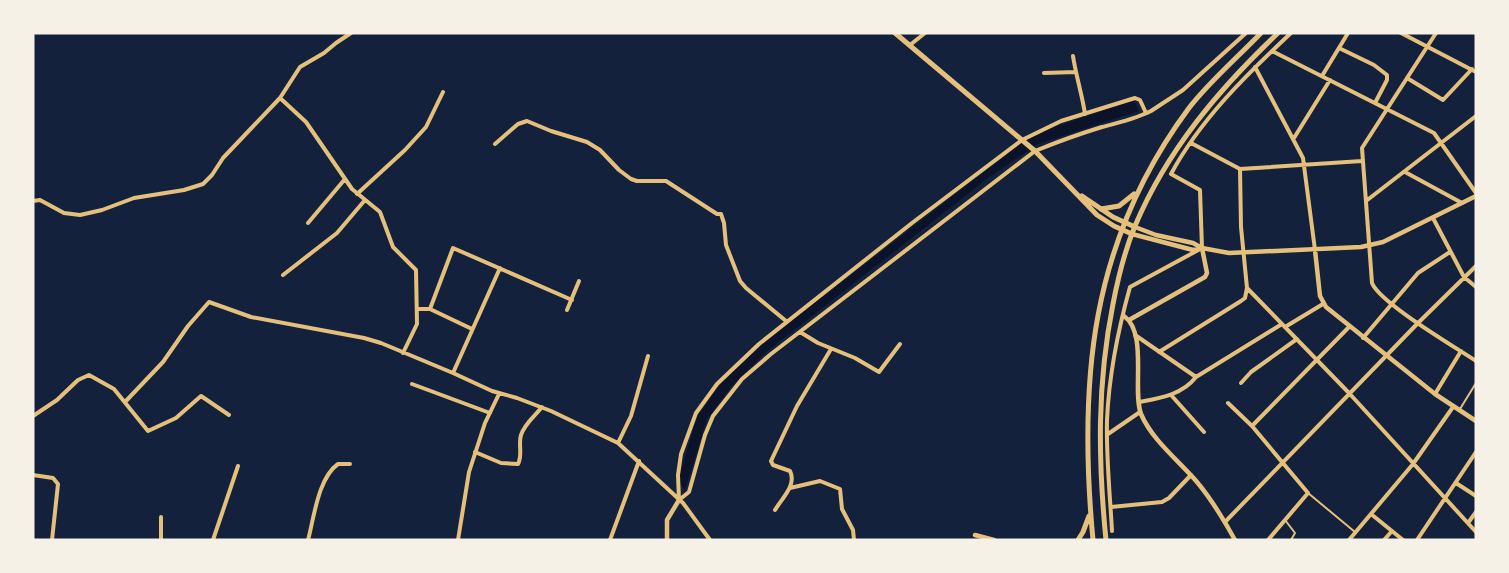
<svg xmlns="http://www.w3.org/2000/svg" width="1509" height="573" font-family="'Fira Sans Condensed',sans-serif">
<rect width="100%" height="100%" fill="#14213d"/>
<path fill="#0b132b" d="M1134,100L1139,111L1038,144L988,178L765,353L731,387L707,419L685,490L678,480L697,417L723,380L772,336L1032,135Z"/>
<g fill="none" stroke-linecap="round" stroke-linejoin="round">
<path stroke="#e5c07b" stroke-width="2" d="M1460,409L1476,383
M1308,493L1355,532
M1285,520L1295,533L1291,540"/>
<path stroke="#e5c07b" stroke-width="4" d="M1401,33L1476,72
M1436,33L1362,148L1372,283C1380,303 1455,347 1476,361
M910,45L925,33
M1339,48L1374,65L1387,75V80L1375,103
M1272,51L1434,133L1476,193
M1073,56C1076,76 1082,94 1085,114
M1255,67L1303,158L1315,250
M1044,73L1076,72
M1322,76L1348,33
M1407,78L1443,100L1472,69
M280,98L306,122L352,189L380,212L393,247L416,270L417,324L403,353
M1146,113L1140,100L1135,98L1061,121L1022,140L912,223L759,344L717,384L696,413L681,454L678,475L679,500L689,492L705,435L713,416L742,379L771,354L1035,151C1057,142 1079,134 1102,127C1118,123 1135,119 1151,111L1183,90L1246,33
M1294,138L1330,80
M1191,143L1240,169L1241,227L1247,288L1349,393L1476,532
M495,144L518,124L527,121L551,131L587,142L600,150L619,170L631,179L637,181H666L717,214H721L724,223L726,245L740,281L746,288L786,321
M1240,169L1362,161
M1405,172L1462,203
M357,194L405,150L426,127L443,92
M33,201L40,200L64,213L80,215L102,210L134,198L184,190L203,184L212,175L223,158L280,98L300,67L324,53L336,43L351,33
M1366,201L1476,116
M1433,218L1464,277L1476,287
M308,223L345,179
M283,275L337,233L365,200
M418,309H430L472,329
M430,309L453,248L572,300
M567,310L579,281
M1285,327L1323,304
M800,332L818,343L855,358L879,372L900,344
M1135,335L1196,377
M1363,338L1418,273L1450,252
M1159,352L1241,301L1245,298L1247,288
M453,373L500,268
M1241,383L1251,372L1297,339
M412,384L490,413
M1435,394L1461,351
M1171,395L1204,432
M125,402L163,362L188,326L209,302L251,317L364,338L381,343L453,373L492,391L517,398L551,411L618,443L683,503L710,540
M1139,402C1160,398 1182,395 1196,377L1282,324
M1228,403L1252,426L1308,493L1268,540
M33,416L57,400L78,380L89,375L114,389L148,431L176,418L201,396L229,415
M1252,426L1349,327
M1108,434L1140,412
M618,443L631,416L648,356
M475,452L501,463L518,464C523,455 518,444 521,435C525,423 535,416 542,407
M33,475L53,478L58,484L52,540
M1456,483L1476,496
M790,488L820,481L840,489L842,509L853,530L854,540
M1111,507L1162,502L1169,498L1191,475
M775,510C782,498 797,485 790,471L773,465L771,461L797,406L831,349
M1371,514L1403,540
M1225,522L1418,323L1476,266
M1468,523L1476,512
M1112,531C1110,494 1106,457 1107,420C1109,375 1118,330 1130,287L1202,248L1200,190L1171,174C1200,120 1246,75 1291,33
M161,540V517
M213,540L238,466
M308,540C314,518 318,478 338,464H350
M458,540L469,472L485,423L499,394
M610,540L639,461
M1349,540L1413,464L1453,407
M1384,540L1392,531
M1417,540L1476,452"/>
<path stroke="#e5c07b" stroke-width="4.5" d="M1135,227L1156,235L1193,243L1202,248L1229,253L1361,247L1383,242L1476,196
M1132,234L1193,250L1202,248
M1315,250L1320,296L1326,307L1435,394L1476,421
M1124,316C1148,333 1132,390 1141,414C1152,440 1179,461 1197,482C1212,500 1224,520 1235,540
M1129,320L1205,277L1207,273L1202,248
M975,535L994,540
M667,540V520L679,500"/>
<path stroke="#e5c07b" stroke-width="5" d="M895,33L1035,151L1097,215L1114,226L1132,234
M1082,196L1113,217L1135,227"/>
<path stroke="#e5c07b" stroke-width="5" d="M1101,209L1119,206L1134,194
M1078,540L1083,532L1089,516
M1093,540C1078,381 1090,241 1189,108C1210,81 1237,58 1261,33
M1106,540C1098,459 1097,384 1113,304C1118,278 1125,250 1135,226C1167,150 1219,89 1278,33"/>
</g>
<rect width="1509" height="573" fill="none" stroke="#f6f1e7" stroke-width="69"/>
</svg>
